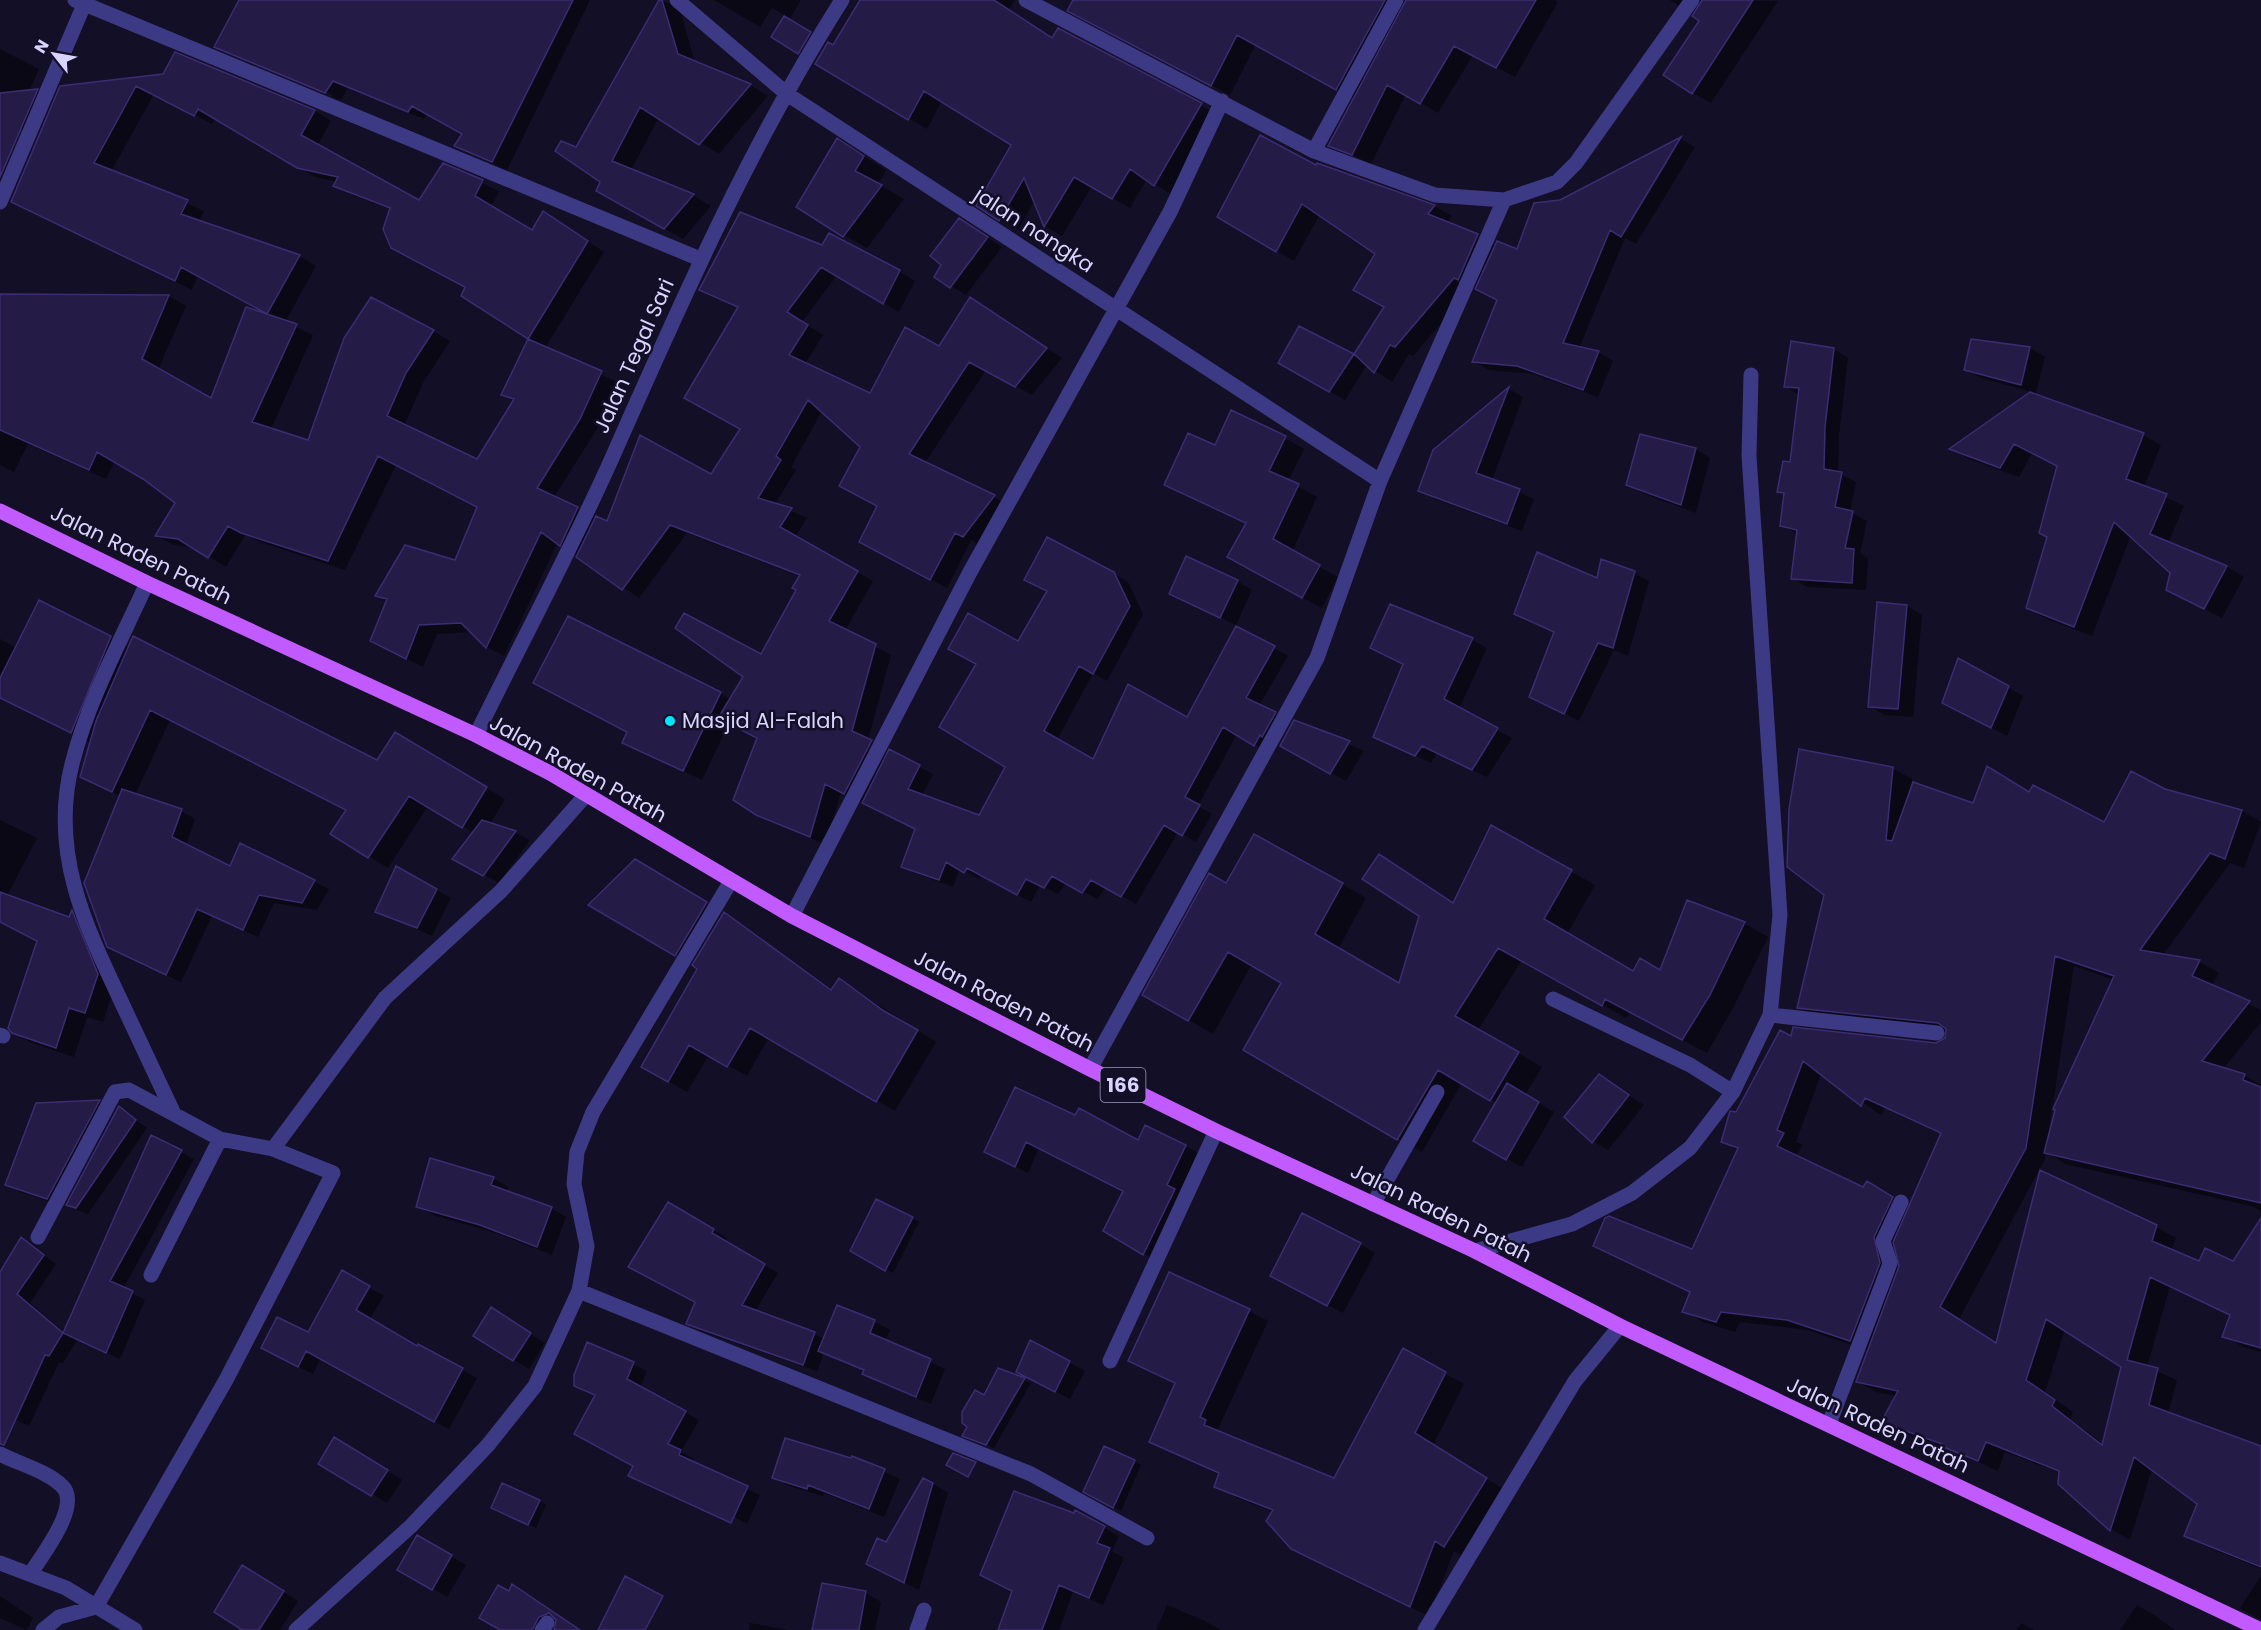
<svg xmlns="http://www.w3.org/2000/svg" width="2261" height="1630" font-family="Poppins,sans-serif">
<rect width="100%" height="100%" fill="#130f26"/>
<path fill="#0007" fill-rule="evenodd" d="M241,0H590L507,170L456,146L464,133L427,113L424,119L348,88L341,100L332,97L333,95L216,46Z
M661,0L680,9L695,63L750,85L768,96L719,154L659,117L631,170L693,195L711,206L683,239L598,191L602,182L576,148Z
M714,0H801L790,18L772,8L760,27Z
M861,0H1015L1009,9L1053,39L1058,30L1219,115L1172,195L1147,179L1130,208L1092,186L1062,236L1045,226L1035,200L1018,230L978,205L1013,144L942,100L927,129L817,64L834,47Z
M1092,0H1554L1558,2L1515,77L1473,55L1438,113L1406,94L1371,164L1330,145L1355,99L1256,44L1230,95L1099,27Z
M1670,0L1778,1L1711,103L1693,93L1701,20Z
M0,49L39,69L29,91L37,90L52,99L36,136L5,122L0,133Z
M176,54L315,111L331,121L317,146L419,202L443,165L499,191L491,207L532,232L561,223L604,252L545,348L619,383L597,429L554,497L596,519L607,523L712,476L742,429L739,308L701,289L823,247L899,271L915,281L899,312L837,275L802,322L823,335L805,364L871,395L940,348L986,308L1062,358L1032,395L986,370L925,463L1010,505L979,545L971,540L947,588L877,550L878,506L862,447L822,411L791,467L796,470L775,504L807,518L795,537L873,581L845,631L891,655L868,740L933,774L922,795L980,817L1007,766L1018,643L1113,573L1128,582L1143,614L1107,681L1093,673L1057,740L1094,761L1188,719L1237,628L1288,656L1259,706L1289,721L1268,752L1237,734L1198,806L1212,814L1196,842L1178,832L1136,904L1106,887L1097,899L1067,882L1058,894L1040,885L1031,902L981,875L979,879L960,868L953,887L917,874L903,866L916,829L841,792L826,845L757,814L759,738L729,723L702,780L624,742L720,693L731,700L762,656L798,590L801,577L687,533L639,598L558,542L504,656L487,647L473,632L437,634L423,667L372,641L388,602L377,595L455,562L479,507L396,465L345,570L260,542L246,534L226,567L195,548L174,545L157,536L177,503L144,478L115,461L106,479L28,444L14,472L0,465V296H169L186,306L158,370L212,401L271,315L198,275L192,290L15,202L61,87L164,75ZM154,94L212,124L215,118L315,177L337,182L335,185L352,195L391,210L466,287L463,295L530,338L503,394L514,401L477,461L404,426L423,383L450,341L433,331L309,442L271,429L313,335L285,322L316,266L299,256L199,222L204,211L112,170Z
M1681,139L1695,147L1636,244L1625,238L1579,348L1598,352L1613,361L1598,397L1533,374L1489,370L1474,362L1499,301L1472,287L1413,356L1409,354L1392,382L1367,365L1345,400L1280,362L1300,328L1354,356L1385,307L1377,253L1320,214L1294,261L1219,217L1318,164L1434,206L1452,216L1447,223L1496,246L1517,251L1561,201ZM1664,162H1668L1624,234L1621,233Z
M838,140L886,170L878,184L904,199L867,248L844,235Z
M975,229L1002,247L966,295L951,286Z
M2030,348L2045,357L2036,393L1981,378L1965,370Z
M1834,349L1848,358L1839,436L1838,473L1856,482L1850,512L1867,521L1860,554L1868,558L1866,590L1807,587L1792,578L1798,534L1781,525L1785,495L1778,491L1792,464L1800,395L1786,387Z
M1509,389L1523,397L1492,480L1534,499L1522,531L1435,499L1420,490L1434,451Z
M2030,394L2143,435L2161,445L2144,487L2184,506L2168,543L2227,567L2244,577L2222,618L2186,600L2171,572L2131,535L2092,636L2045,618L2027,608L2049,537L2058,467L2032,453L2019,477L1969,459L1952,449Z
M1285,438L1304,449L1288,481L1317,497L1292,552L1338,577L1322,608L1248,568L1247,524L1166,484L1215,447Z
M1695,449L1710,458L1696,513L1642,493L1627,484Z
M1634,573L1649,581L1628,656L1614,650L1579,721L1531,697L1555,633L1516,614L1598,580Z
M1237,581L1252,590L1236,625L1171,594Z
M39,602L129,648L378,762L415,745L505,799L490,824L515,832L530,840L499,883L455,858L474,833L428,806L388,868L332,834L347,810L170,720L135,795L181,811L195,819L186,846L231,868L241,845L329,889L317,910L274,903L258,937L212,916L181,982L123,954L121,797L81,776L92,744L0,697V639L16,648Z
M1879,604L1907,606L1922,615L1913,717L1885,715L1869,706Z
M1472,640L1487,648L1459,709L1512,738L1487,777L1437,753L1431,763L1375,737Z
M1959,660L2023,696L2007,736L1959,711Z
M1295,721L1364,751L1346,781L1282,745Z
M1892,768L1912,779L1911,791L1974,805L2030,794L2105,824L2164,790L2242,811L2261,822L2244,868L2230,863L2163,955L2200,962L2219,973L2211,986L2261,1010V1022L2223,1069L2245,1076L2261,1085V1211L2251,1206L2065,1164L2046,1152L2045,1159L1959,1319L1998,1345L2156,1227L2176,1238L2171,1251L2200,1263H2233L2261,1220V1352L2243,1347L2224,1336L2231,1316L2170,1286L2147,1367L2177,1380L2168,1414L2261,1448V1569L2205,1546L2186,1535L2199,1504L2152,1469L2130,1540L2111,1529L2059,1483L2061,1473L2005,1452L1998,1471L1950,1449L1902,1433L1883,1422L1897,1396L1876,1392L1857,1381L1869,1351L1807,1330L1740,1322L1735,1332L1703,1322L1684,1311L1691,1293L1594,1245L1692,1251L1738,1151L1722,1141L1736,1114L1792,1038L1936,1044L1947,1039V1032L1818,1018L1799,1007ZM2074,966L2114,980L2052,1130H2049ZM1821,1074L1881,1115L1885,1107L1942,1134L1910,1208L1867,1183L1864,1189L1796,1156L1803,1145L1796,1142ZM1895,1243L1901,1266L1898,1273L1893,1248ZM2065,1329L2123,1367L2104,1444L2070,1419L2073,1412L2045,1392Z
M0,820L37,838L7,896L70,919L72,912L89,922L115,985L103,1022L87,1017L74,1057L32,1043L13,1032L38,941L0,922Z
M1492,827L1595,885L1567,934L1634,973L1661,972L1688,902L1745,924L1768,937L1733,1008L1707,1053L1630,1012L1626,1018L1522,960L1478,1030L1542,1067L1525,1095L1554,1112L1522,1167L1475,1141L1497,1103L1462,1083L1422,1152L1245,1049L1283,983L1252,964L1213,1034L1144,994L1227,885L1342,884L1366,898L1338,949L1400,985L1421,916L1379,856L1455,904Z
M635,861L721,912L691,963L591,905Z
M397,868L451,898L432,936L377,911Z
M725,914L833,990L840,980L936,1042L895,1111L769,1037L747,1076L709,1055L687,1092L643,1067L699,968Z
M1599,1076L1644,1105L1608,1150L1593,1141L1566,1116Z
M99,1102L111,1108L60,1205L20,1192L7,1184L37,1105Z
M119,1108L147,1128L88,1214L80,1211L68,1205Z
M1076,1117L1138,1142L1185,1146L1198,1153L1179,1193L1187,1197L1156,1261L1105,1230L1125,1191L1039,1148L1028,1173L986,1152Z
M181,1152L194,1159L123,1289L145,1300L120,1359L77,1340L63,1363L59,1362L29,1426L0,1412V1274L22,1239L56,1264L30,1303L65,1333Z
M493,1178L508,1187L507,1192L551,1208L566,1217L552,1255L496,1233L433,1215L418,1206Z
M668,1204L727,1238L724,1242L778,1273L755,1311L825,1339L838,1307L875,1322L890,1330L885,1341L945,1369L931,1404L879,1382L864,1374L865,1371L824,1353L817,1371L701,1331L688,1323L697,1302Z
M912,1218L919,1222L893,1273L852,1250Z
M1360,1244L1375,1253L1343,1313L1287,1284Z
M342,1272L384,1296L369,1320L477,1378L449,1429L321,1358L313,1374L277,1356L308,1334Z
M1249,1311L1268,1321L1218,1429L1223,1434L1335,1480L1403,1350L1464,1384L1433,1445L1505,1490L1463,1556L1454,1551L1429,1616L1312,1559L1273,1512L1235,1497L1216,1486L1220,1475L1151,1441L1176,1384L1130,1361Z
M506,1318L545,1343L529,1369L475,1336Z
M1031,1342L1085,1371L1070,1399L1033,1380Z
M588,1344L647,1371L640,1388L699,1420L681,1452L694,1459L692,1463L760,1495L747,1524L706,1500L700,1510L643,1483L596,1397L575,1386Z
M999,1370L1031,1383L994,1448L971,1439L969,1426Z
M350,1448L402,1480L387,1503L320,1463Z
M1105,1448L1141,1465L1121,1511L1085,1491Z
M853,1458L900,1479L884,1517L824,1493L823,1496L789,1486L774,1477Z
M933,1484L948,1493L919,1590L883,1572L887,1544Z
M539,1501L546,1505L536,1528L500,1512Z
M1076,1512L1119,1536L1112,1551L1124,1558L1103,1605L1073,1592L1059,1630H999Z
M418,1537L466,1565L447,1597L399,1569Z
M258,1576L298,1601L280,1630H245Z
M2261,1576V1620L2240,1608Z
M823,1585L866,1593L881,1602L875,1630H814Z
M513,1586L579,1630H555L557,1620L538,1609L536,1611L554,1622L548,1630H503Z
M0,1596L33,1618L27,1630L0,1618Z
M1167,1605L1205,1621L1221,1630H1156Z
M2137,1605L2154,1615L2175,1630H2120Z
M750,1623L788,1630H749Z
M2021,1623L2034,1630H2016Z"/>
<path fill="#241b47" stroke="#3b2d73" stroke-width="1.5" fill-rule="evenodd" d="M239,0H573L492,162L454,146L462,134L412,106L408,112L333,81L325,93L214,47Z
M659,0H662L678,54L751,84L699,145L640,107L612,161L694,194L664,229L596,191L600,182L555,151L561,141L576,147Z
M860,0H994L1052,38L1058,28L1202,103L1154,186L1130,169L1112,199L1074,177L1044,227L1024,178L999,221L976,206L1011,145L924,91L908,120L815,64L828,42L833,45Z
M1073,0H1385L1336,90L1237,35L1211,86L1067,11Z
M1406,0H1536L1496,68L1454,46L1420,104L1387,85L1352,155L1328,146Z
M1702,0H1753L1692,94L1663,75L1699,21L1692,16Z
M784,16L811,32L798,54L771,37Z
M175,52L315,110L301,135L419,200L443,163L483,180L475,196L532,230L543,211L588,241L528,339L461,296L465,287L391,248L383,229L390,208L333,186L338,177L297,168L198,109L194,116L136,86L94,163L188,200L181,214L300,255L267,314L181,267L175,281L11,202L60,86L163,74Z
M38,89L0,177V93Z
M1260,135L1316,165L1317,163L1435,205L1428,214L1478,234L1458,280L1454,278L1395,347L1390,345L1374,373L1354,354L1384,307L1353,290L1375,254L1302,204L1276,252L1217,217Z
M1681,137L1621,237L1610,230L1563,343L1599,351L1583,390L1517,366L1472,362L1497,300L1475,289L1497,241L1517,249L1534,203L1560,200Z
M837,138L864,156L855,171L882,185L843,237L796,207Z
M740,212L822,245L829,233L900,270L883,304L821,267L787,312L808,325L789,355L870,393L905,327L939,346L970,297L1047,348L1015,387L969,362L909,454L995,495L963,537L955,533L930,580L859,542L877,506L839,486L860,447L808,400L776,456L781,460L758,498L792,508L780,527L858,571L829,621L876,644L852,731L872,740L844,794L825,784L810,837L756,815L733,800L757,738L718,718L743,677L675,628L684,613L761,654L796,590L792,588L800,575L670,525L622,590L576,557L596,516L607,521L640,435L711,474L740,429L684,398L738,307L699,290Z
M959,218L988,237L950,288L934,277L941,265L930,256Z
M0,294L169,295L142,359L211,398L246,307L297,324L252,422L308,440L344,338L371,297L434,330L406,373L387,416L477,459L514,399L501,395L528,339L602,371L580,419L537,488L578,507L560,546L541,532L486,648L461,623L419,625L406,659L370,641L387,599L375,596L405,545L455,560L477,507L378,456L328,561L241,533L228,526L208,558L178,539L155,536L175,503L143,479L97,452L89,470L0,430Z
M1299,326L1354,354L1329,392L1278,363Z
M1971,339L2030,347L2021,385L1964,370Z
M1791,341L1834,348L1825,427L1824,469L1842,472L1835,507L1853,511L1845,548L1854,549L1852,583L1791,579L1797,530L1780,526L1784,493L1777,492L1783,461L1790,462L1799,388L1784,387Z
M1509,387L1476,473L1520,489L1507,524L1418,491L1433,450Z
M2030,392L2144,433L2126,479L2167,494L2150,534L2227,566L2204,609L2166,590L2170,573L2114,522L2074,627L2026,608L2047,537L2039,533L2057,466L2014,444L2000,468L1949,449Z
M1231,410L1286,436L1269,471L1299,484L1273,539L1320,565L1302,598L1227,557L1246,523L1164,485L1188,433L1215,445Z
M1640,434L1696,448L1681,505L1626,485Z
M1047,537L1114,572L1130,606L1093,674L1079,666L1044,731L1093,759L1128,684L1187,717L1236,626L1275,646L1246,698L1276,712L1262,737L1260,735L1254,746L1223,727L1185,797L1200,805L1182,836L1164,825L1121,897L1091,880L1082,893L1052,876L1044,888L1026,879L1017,895L967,868L964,873L946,862L939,880L901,867L915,829L862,803L889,749L920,765L908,789L979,815L1005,767L939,727L976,664L948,649L968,613L1018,641L1047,591L1024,580Z
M1537,552L1597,578L1601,559L1635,571L1613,648L1598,643L1564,714L1529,697L1554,632L1514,614Z
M1186,556L1238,580L1220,618L1169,594Z
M39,600L111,636L71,733L0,698V678Z
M1877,602L1907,605L1898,709L1868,707Z
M1390,604L1473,638L1444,699L1498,728L1472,770L1422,746L1415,756L1373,737L1403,664L1370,648Z
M568,616L721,692L683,771L622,743L627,732L533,683Z
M133,636L377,760L395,732L487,787L462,828L409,796L368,858L330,834L346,810L150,710L112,792L80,777L96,721Z
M1958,658L2009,686L1991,728L1942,703Z
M1294,720L1350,741L1330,774L1280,746Z
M1799,749L1893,767L1886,840L1892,841L1913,782L1973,803L1987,766L2029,792L2033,785L2104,822L2131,771L2165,789L2242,810L2225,859L2210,853L2140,950L2200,960L2192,976L2250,1001L2202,1061L2245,1074L2243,1080L2261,1087V1203L2044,1153L2055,1110L2053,1109L2114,976L2055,956L2026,1148L1940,1307L1996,1343L2040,1170L2157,1225L2152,1241L2199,1261L2205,1248L2233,1261L2261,1218V1348L2222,1337L2230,1315L2150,1277L2127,1360L2158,1368L2149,1405L2261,1446V1567L2184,1536L2197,1504L2134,1457L2110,1531L2058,1484L2059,1471L1986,1442L1978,1461L1941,1446L1942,1444L1881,1422L1898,1391L1856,1382L1899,1266L1893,1242L1941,1133L1865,1098L1861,1106L1803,1061L1777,1130L1784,1133L1777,1146L1863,1187L1867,1181L1893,1197L1874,1237L1880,1263L1850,1341L1787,1320L1721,1312L1716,1322L1682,1312L1690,1292L1593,1246L1605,1218L1609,1216L1692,1249L1738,1148L1721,1142L1730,1111L1736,1112L1780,1030L1791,1036L1793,1027L1936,1043L1945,1038L1946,1029L1938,1023L1797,1008L1824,895L1787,867L1789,809ZM2046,1319L2121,1367L2102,1445L2052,1406L2055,1400L2026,1380Z
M122,789L182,809L172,837L230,866L240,843L315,880L302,903L259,895L243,930L197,909L166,975L107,947L84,883Z
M482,820L516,831L483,876L452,859Z
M1491,825L1572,870L1544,919L1633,971L1640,958L1660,970L1687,900L1745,922L1710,995L1682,1040L1605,999L1602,1006L1498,948L1455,1016L1519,1052L1490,1101L1438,1070L1397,1140L1243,1050L1281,983L1228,952L1188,1021L1142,995L1209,873L1226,883L1254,834L1343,883L1315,934L1399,983L1419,916L1362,879L1379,854L1453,903Z
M635,859L707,902L675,956L588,905Z
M396,866L437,889L417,928L375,912Z
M0,892L69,917L72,910L98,974L85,1013L69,1008L56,1048L12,1033L8,1028L37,941L0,922Z
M724,912L831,990L839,978L884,1011L918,1030L876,1102L750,1028L727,1067L689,1045L668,1082L641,1067L697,969L692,965Z
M1599,1074L1629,1095L1592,1143L1564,1117Z
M1507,1083L1539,1102L1506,1160L1473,1141Z
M1015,1087L1075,1115L1079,1108L1138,1140L1145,1125L1186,1145L1167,1185L1175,1189L1143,1255L1103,1231L1123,1191L1026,1142L1015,1167L984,1152Z
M100,1100L47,1199L5,1185L36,1103Z
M119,1106L136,1120L76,1208L66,1205Z
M151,1135L182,1150L110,1281L133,1291L106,1353L63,1333Z
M430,1158L494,1177L491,1185L552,1207L537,1247L480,1225L416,1207Z
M876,1199L913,1217L885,1271L850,1251Z
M668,1202L714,1229L712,1233L765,1264L742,1305L815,1332L803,1365L686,1324L695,1302L628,1267Z
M1302,1213L1361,1243L1327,1306L1270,1276Z
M21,1237L44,1255L17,1294L63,1333L49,1356L45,1355L4,1445L0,1444V1272Z
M342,1270L370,1286L356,1310L417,1346L418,1344L463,1368L434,1422L306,1351L298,1367L261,1348L277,1317L308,1332Z
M1169,1272L1250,1309L1200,1417L1206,1420L1204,1425L1334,1478L1403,1348L1446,1372L1415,1433L1487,1478L1444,1547L1435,1541L1410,1607L1291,1549L1266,1521L1273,1510L1214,1487L1219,1473L1149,1442L1175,1383L1128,1361Z
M837,1305L875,1320L870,1333L931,1359L916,1397L862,1374L864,1370L818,1351Z
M491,1307L531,1333L513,1361L473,1336Z
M1030,1340L1070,1361L1055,1392L1016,1372Z
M587,1342L634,1362L627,1379L686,1411L668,1444L681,1450L679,1455L748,1486L731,1523L628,1476L633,1466L574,1434L595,1395L574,1386V1375Z
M998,1368L1025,1378L986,1445L962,1436L967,1427L962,1423V1412L975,1390L984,1395Z
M334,1437L388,1470L371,1496L318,1464Z
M785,1438L851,1458L852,1456L885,1469L869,1509L808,1485L807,1489L772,1478Z
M1104,1446L1135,1460L1113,1508L1083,1492Z
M953,1453L976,1462L968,1477L946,1465Z
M923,1478L933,1483L904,1583L866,1564L877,1538L886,1542Z
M502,1483L540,1500L528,1525L491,1508Z
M1014,1491L1074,1513L1075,1510L1105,1526L1097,1543L1110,1548L1089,1598L1059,1585L1042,1630H998L1012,1591L980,1575Z
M417,1535L452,1555L432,1590L397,1570Z
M242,1565L284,1591L259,1630H242L214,1612Z
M625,1576L663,1596L645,1630H598Z
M822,1583L866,1591L859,1630H812Z
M512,1584L580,1630H554L556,1620L549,1613L539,1617L532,1630H500L479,1618L498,1585L509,1591Z"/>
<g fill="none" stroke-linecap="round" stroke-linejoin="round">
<path stroke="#3d3a85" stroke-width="15" d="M75,0L700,259
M677,0L787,94L1380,481
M1026,0L1314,151L1435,195L1504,200L1557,182L1576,163L1692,0
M1314,151L1396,0
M0,202L86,0
M147,583C120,642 88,701 72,764C50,851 84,923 120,999C138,1037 156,1076 174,1114
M476,735C521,643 570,552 612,458C681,302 750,145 842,0
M792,916L970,572L1170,212L1222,101
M1553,999L1690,1065L1733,1092
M1770,1015L1937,1033
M0,1035L3,1036
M1090,1069L1317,658L1380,481L1504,200
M273,1149L385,998L501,891L585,796
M1373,1204L1437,1092
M38,1237L115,1092L129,1090L220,1139L273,1149L333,1173L226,1380L96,1607L59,1617L43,1630
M1475,1251L1572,1224L1632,1193L1690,1148L1733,1092L1770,1015L1780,915L1749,456L1751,375
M151,1275L220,1139
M579,1291L1031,1474L1147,1538
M1110,1361L1216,1131
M1829,1424L1888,1269L1890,1263L1883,1241L1901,1202
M0,1454C19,1464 47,1471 62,1486C82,1505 42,1555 31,1573
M0,1563L66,1588L135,1630
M296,1630L411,1526L488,1445L535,1386L579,1291L587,1246L574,1184L577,1152L593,1112L731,881
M542,1630L547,1623
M917,1630L924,1610
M1425,1630L1575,1381L1620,1326"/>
<path stroke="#c25bff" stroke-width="15" d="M0,511L147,583L476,735L550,773L792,916L1090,1069L1216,1131L1475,1251L1620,1326L2261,1630"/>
</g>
<circle fill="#00e5ff" stroke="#130f26" stroke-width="2" cx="670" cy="721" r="6"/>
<g text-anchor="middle" stroke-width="5" stroke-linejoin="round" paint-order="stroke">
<rect fill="#130f26" stroke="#9e99be" stroke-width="1.5" x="1100.5" y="1068" width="45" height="34" rx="4.5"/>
<g font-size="20" font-weight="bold" fill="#d9d4ff">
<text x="1123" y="1092">166</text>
</g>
<g font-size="21" fill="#d9d4ff" stroke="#130f26">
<text transform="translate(1034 230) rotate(33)" y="7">jalan nangka</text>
<text transform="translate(634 356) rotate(-66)" y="7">Jalan Tegal Sari</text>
<text transform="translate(141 555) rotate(26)" y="7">Jalan Raden Patah</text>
<text transform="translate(578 769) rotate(29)" y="7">Jalan Raden Patah</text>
<text transform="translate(1004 1001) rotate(27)" y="7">Jalan Raden Patah</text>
<text transform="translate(1441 1213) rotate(26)" y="7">Jalan Raden Patah</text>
<text transform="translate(1878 1425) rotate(25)" y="7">Jalan Raden Patah</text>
</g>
<g font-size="21" fill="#d9d4ff" stroke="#130f26" text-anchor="start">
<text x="682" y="728">Masjid Al-Falah</text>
</g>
</g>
<g transform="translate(54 54) rotate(301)" stroke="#130f26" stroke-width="4.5" paint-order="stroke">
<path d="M0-4.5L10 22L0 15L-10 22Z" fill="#d9d4ff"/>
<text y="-9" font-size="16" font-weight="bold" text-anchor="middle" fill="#d9d4ff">N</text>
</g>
</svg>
